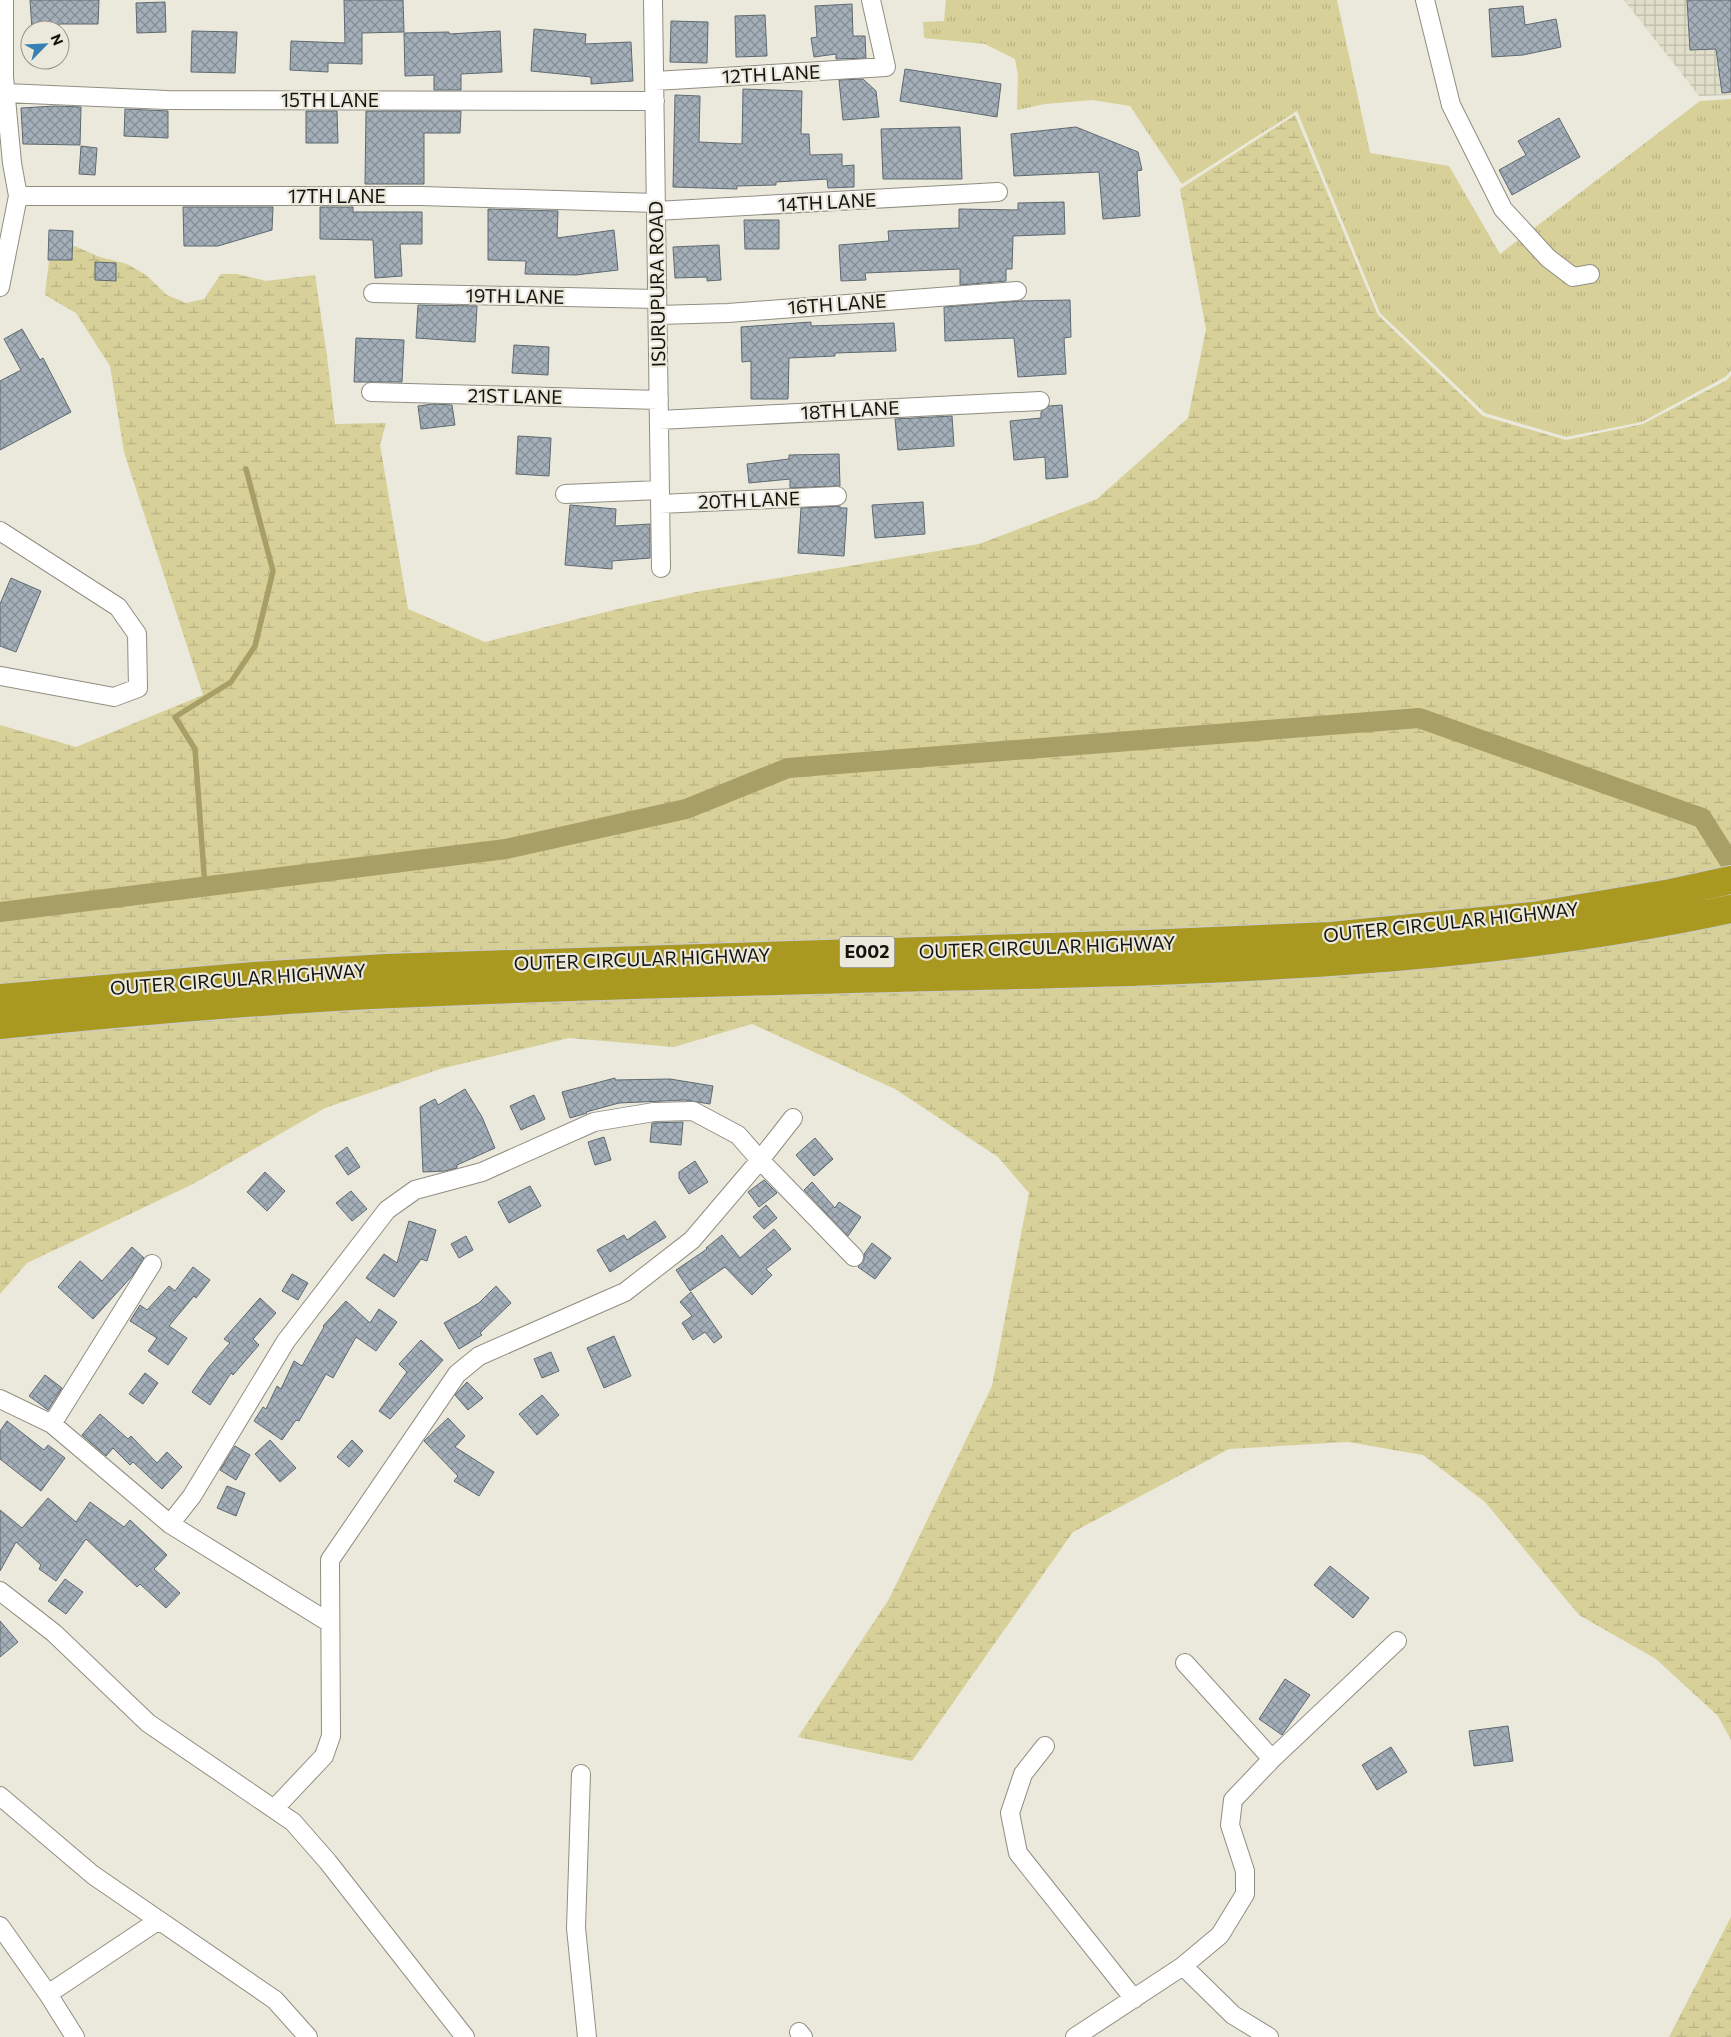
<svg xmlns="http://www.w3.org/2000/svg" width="1731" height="2037" font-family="Commissioner,sans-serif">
<defs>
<pattern id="industrial-grid" width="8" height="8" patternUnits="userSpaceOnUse" patternTransform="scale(1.25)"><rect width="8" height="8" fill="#e0ddc8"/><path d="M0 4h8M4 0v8" fill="none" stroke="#bfbdab"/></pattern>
<pattern id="grass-tufts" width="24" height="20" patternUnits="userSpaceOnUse" patternTransform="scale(1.25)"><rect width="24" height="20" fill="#d7d099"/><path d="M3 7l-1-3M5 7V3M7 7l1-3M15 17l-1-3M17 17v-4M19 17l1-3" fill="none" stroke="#b8b283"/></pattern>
<pattern id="wetland-marsh" width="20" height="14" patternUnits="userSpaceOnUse" patternTransform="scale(1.25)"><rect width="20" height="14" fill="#d7d099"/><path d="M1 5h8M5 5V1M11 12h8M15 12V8" fill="none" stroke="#b8b283"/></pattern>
<pattern id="building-cross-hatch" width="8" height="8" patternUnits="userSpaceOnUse" patternTransform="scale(1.25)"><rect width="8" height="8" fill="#a4afb9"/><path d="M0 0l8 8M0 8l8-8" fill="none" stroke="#848d95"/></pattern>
</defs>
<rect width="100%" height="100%" fill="#ebe9db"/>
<path fill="url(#industrial-grid)" d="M1624,0H1731V95L1699,96Z"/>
<path fill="url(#grass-tufts)" d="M946,0H1337L1370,153L1449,166L1500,254L1700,101L1731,99V371L1725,377L1642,422L1566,437L1485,413L1380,313L1297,111L1182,184L1130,106L1092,100L1045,104L1017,110L1018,75L1015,59L985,44L924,38L923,22L944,21Z"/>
<path fill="url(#wetland-marsh)" d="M1295,115L1378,315L1483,416L1566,440L1643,424L1727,380L1731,375V1740L1718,1716L1656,1659L1579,1615L1485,1502L1423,1455L1348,1442L1229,1449L1073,1532L912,1761L798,1737L889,1599L992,1386L1029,1193L998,1157L895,1089L752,1024L674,1047L569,1038L440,1069L325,1108L193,1184L27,1263L0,1294V725L76,747L203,695L124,452L110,366L76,313L45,295L49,261L72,245L100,257L127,264L146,275L167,295L186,303L204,299L221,274H237L266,281L315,275L327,356L335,424L386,423L380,445L408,609L485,642L626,607L701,591L979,544L1097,499L1188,418L1206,329L1180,189Z
M1731,1917V2037H1669Z"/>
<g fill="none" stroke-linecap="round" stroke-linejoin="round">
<path stroke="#a79f65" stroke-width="5.5" d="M205,887L195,749L175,717L231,682L255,646L273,571L246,469"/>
<path stroke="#a79f65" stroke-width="20" d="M0,912L506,849L686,809L788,768L1419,718L1702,818L1731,864"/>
</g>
<path fill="url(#building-cross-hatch)" stroke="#5f6971" d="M30,0H99L98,24H59V30H32Z
M344,0H403L404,32L362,33V64L328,63V72L290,70L291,41L345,43Z
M1687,0H1731V92L1722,93L1716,49L1690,50Z
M165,2L166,32L137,33L136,3Z
M852,4L853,36H865L866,58L836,59V54L814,57L811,38L817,37L815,6Z
M1523,6L1525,25L1556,19L1561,47L1523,55L1492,57L1489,9Z
M765,15L767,56L736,57L735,16Z
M671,21L708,22L707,63L670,62Z
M534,29L586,34L585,44L631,42L633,81L591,84V77L531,71Z
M192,31L237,32L235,73L191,72Z
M500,31L502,72L461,74V90H434V75L405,76L404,33L449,32V34Z
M905,69L1001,84L997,117L900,101Z
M863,79L876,91L879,117L843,120L839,80Z
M743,89L802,91L801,134H809L810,155L842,154V166L854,165V187L828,188L827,179L776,182V185L737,186V189L673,187L675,95L700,96L699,142L742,144Z
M55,106L81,107L80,145L23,144L21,108Z
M125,109L168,111V138L124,136Z
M306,111H337L338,143H306Z
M366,111H461L460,133H424V184H365Z
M1559,118L1580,157L1512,195L1499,170L1526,155L1518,141Z
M960,127L962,179H883L881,129Z
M1076,127L1138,152L1142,170L1137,171L1140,216L1103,219L1099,172L1014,176L1011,134Z
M81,146L97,148L95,175L79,174Z
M1064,202L1065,234L1013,236L1012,269H1006V281L960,285V269L865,273L866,280L841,281L839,245L889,241L888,231L959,228V209L1018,210V203Z
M183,207H273L272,230L218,246H184Z
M320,207H353V212H422V244H400L402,276L375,278L373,240L320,239Z
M488,209L558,211L557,238L614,230L618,270L576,275L525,274L526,261L488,260Z
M744,220H779V249H745Z
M49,230L73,231L72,260H48Z
M719,245L721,280L707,281V277L675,278L673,247Z
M95,262L116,263V281L95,280Z
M1070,300L1071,337L1064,338L1066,374L1018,377L1014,338L945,341L944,307L1020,301Z
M418,305L477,306L475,342L416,338Z
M811,322V326L894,323L896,351L835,353V356L789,358L788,399H751V361L742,362L741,327Z
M22,329L40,360L43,358L71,412L0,450V381L21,370L4,339Z
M356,338L404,340L402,382H354Z
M514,345L549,347L548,375L512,373Z
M433,404L452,405L455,425L421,429L418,406Z
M1062,405L1068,477L1046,479L1045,457L1014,460L1010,421L1041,418V412L1049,406Z
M952,416L954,446L898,450L895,419Z
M518,436L551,438L549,476L516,474Z
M839,454L840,486L790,488V479L749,483L747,464L789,459V455Z
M923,502L925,534L875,538L872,505Z
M570,505L616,509L615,526L650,524V558L612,561V569L565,565Z
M840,506V508H847L844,556L798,553L801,508Z
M11,578L41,591L16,652L0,646V604Z
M615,1078V1080L670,1079L713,1086L710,1104L685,1100L619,1103L586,1112L587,1113L570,1118L562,1092Z
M465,1089L482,1117L495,1148L457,1165V1168L445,1171L423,1172L420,1107L435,1099L438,1105Z
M534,1095L545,1119L521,1130L510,1106Z
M683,1122L681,1145L650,1142L652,1123Z
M604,1137L611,1160L595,1165L588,1142Z
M815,1138L833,1159L814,1176L796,1155Z
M347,1147L360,1167L348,1175L335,1156Z
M695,1161L708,1182L689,1194L679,1178V1172Z
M265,1172L285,1191L267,1211L247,1192Z
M764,1180L777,1193L759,1207L748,1192Z
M812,1182L835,1208L839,1202L861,1217L848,1236L804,1190Z
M530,1186L541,1206L509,1223L498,1202Z
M351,1191L367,1209L352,1221L336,1203Z
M766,1205L777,1218L764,1229L753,1217Z
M409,1221L436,1230L427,1261L421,1259L394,1297L366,1278L384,1254L397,1263Z
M655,1221L666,1237L610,1272L597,1250L624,1235L627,1240Z
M774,1229L791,1249L766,1269L772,1275L752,1295L725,1267L690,1291L676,1270L707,1249L706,1248L722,1235L740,1258Z
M466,1236L473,1250L459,1258L451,1244Z
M872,1243L891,1258L875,1279L858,1267L864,1260V1254Z
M132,1247L144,1258L133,1275L93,1319L58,1287L80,1261L102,1281Z
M193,1267L210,1280L196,1298L194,1296L169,1326L187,1338L168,1365L148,1351L157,1338L130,1321L140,1305L147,1310L169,1286L175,1291Z
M292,1274L308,1283L298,1300L282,1291Z
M496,1286L511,1303L480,1333L482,1335L459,1349L444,1323L479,1303Z
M691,1292L722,1337L714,1343L705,1332L693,1340L682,1323L692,1316L680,1302Z
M260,1298L276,1313L253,1339L259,1345L233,1375L231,1373L210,1405L192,1392L209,1367L230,1343L224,1339Z
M346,1301L370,1323L379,1309L397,1322L376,1351L356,1337L333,1378L326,1374L299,1421L296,1420L282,1440L254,1421L263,1407L266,1409L277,1386L281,1389L294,1361L302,1366L324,1327L323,1326Z
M614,1336L631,1376L604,1388L587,1348Z
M421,1340L443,1360L390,1419L379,1411L407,1372L399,1364Z
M551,1352L559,1371L542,1378L534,1359Z
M145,1373L158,1383L143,1404L129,1394Z
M45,1375L62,1388L48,1410L29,1396Z
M467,1382L483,1398L468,1410L455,1395Z
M542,1395L559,1415L537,1435L519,1414Z
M100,1414L128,1439L131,1436L157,1463L167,1452L182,1467L162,1489L133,1462L130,1465L113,1448L106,1456L82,1435Z
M448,1418L465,1436L455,1447L494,1472L479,1496L454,1481L458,1476L424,1441Z
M7,1421L44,1450L48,1445L65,1458L41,1491L0,1459V1431Z
M270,1440L296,1468L280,1482L255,1454Z
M352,1440L363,1451L349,1467L337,1457Z
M235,1446L250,1455L236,1480L220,1470Z
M227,1486L245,1493L236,1516L217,1508Z
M48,1498L76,1522L90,1502L124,1527L130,1520L167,1555L154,1569L180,1593L166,1608L140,1584L137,1587L86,1539L56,1581L39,1569L41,1565L16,1542L0,1571V1510L22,1528Z
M1330,1566L1369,1598L1353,1618L1314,1585Z
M65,1579L83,1592L66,1614L48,1601Z
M0,1621L18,1642L0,1657Z
M1285,1679L1310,1695L1282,1735L1259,1719Z
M1508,1726L1513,1761L1474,1766L1469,1731Z
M1391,1747L1407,1772L1377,1790L1362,1765Z"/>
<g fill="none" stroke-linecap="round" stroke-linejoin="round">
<g stroke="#908e82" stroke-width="20">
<path id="minor" d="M653,0L661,568
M1425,0L1451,105L1503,209L1548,258L1573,277L1590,274
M655,81L886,67L871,0
M5,93L167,100L655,101
M18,196H421L656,203
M656,211L998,192
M0,287L18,196L12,163L4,77V0
M373,293L657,299
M658,315L728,313L1017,291
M371,392L659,400
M659,420L1040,401
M565,494L660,490
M660,504L837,496
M0,531L118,607L137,634L138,688L114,697L1,676
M0,1399L52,1424L170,1524L330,1623
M52,1424L152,1264
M170,1524L192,1496L286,1341L387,1210L415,1190L482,1172L594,1122L654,1112L693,1111L738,1135L760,1160L854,1257
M0,1591L54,1633L148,1723L293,1822L328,1862L465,2037
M1185,1663L1272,1759
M1045,1746L1023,1774L1010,1813L1018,1853L1134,1999
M581,1774L576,1928L587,2037
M0,1796L93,1875L275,2000L308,2037
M274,1809L324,1756L331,1736L330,1560L457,1374L479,1356L625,1292L692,1240L760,1160L793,1118
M0,1926L48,1994L75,2037
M1183,1966L1233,2015L1269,2037
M48,1994L159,1920
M799,2032L803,2037
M1075,2037L1183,1966L1220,1935L1245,1894V1871L1230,1825L1233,1800L1272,1759L1397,1641"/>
</g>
<g stroke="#cbcbca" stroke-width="30">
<path id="motorway" d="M0,998L254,976L386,968L1145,944L1331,936L1533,916L1671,893L1731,880
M0,1025C130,1012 261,1000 392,994C560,986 729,982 897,978C1176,971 1457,968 1731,909"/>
</g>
<use href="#minor" stroke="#fff" stroke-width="18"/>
<use href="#motorway" stroke="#a99921" stroke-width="28"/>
</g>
<g text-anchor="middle" stroke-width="4.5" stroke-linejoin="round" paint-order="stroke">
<rect fill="#ebe9db" stroke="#54534c" stroke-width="1" x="839.5" y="936.5" width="55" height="31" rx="4"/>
<g font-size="18" font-weight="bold" fill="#14130f">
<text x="867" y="958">E002</text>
</g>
<g font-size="19" fill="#14130f" stroke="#ebe9db">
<text transform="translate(771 74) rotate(-3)" y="7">12TH LANE</text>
<text x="330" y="107">15TH LANE</text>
<text x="337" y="203">17TH LANE</text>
<text transform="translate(827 202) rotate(-3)" y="7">14TH LANE</text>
<text transform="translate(657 284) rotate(-91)" y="7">ISURUPURA ROAD</text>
<text transform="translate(515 296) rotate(1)" y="7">19TH LANE</text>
<text transform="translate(837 304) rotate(-4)" y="7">16TH LANE</text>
<text transform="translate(515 396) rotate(1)" y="7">21ST LANE</text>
<text transform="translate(850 410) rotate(-3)" y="7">18TH LANE</text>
<text transform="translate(749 500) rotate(-2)" y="7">20TH LANE</text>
<text transform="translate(1451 922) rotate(-6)" y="7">OUTER CIRCULAR HIGHWAY</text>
<text transform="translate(1047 947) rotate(-2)" y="7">OUTER CIRCULAR HIGHWAY</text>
<text transform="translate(642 959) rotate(-2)" y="7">OUTER CIRCULAR HIGHWAY</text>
<text transform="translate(238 979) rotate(-4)" y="7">OUTER CIRCULAR HIGHWAY</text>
</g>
</g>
<g transform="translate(45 45) rotate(66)"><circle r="24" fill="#ebe9db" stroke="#959389"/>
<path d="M0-4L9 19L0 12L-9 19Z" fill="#3780b4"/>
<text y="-8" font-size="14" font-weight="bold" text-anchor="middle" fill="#14130f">N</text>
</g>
</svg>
